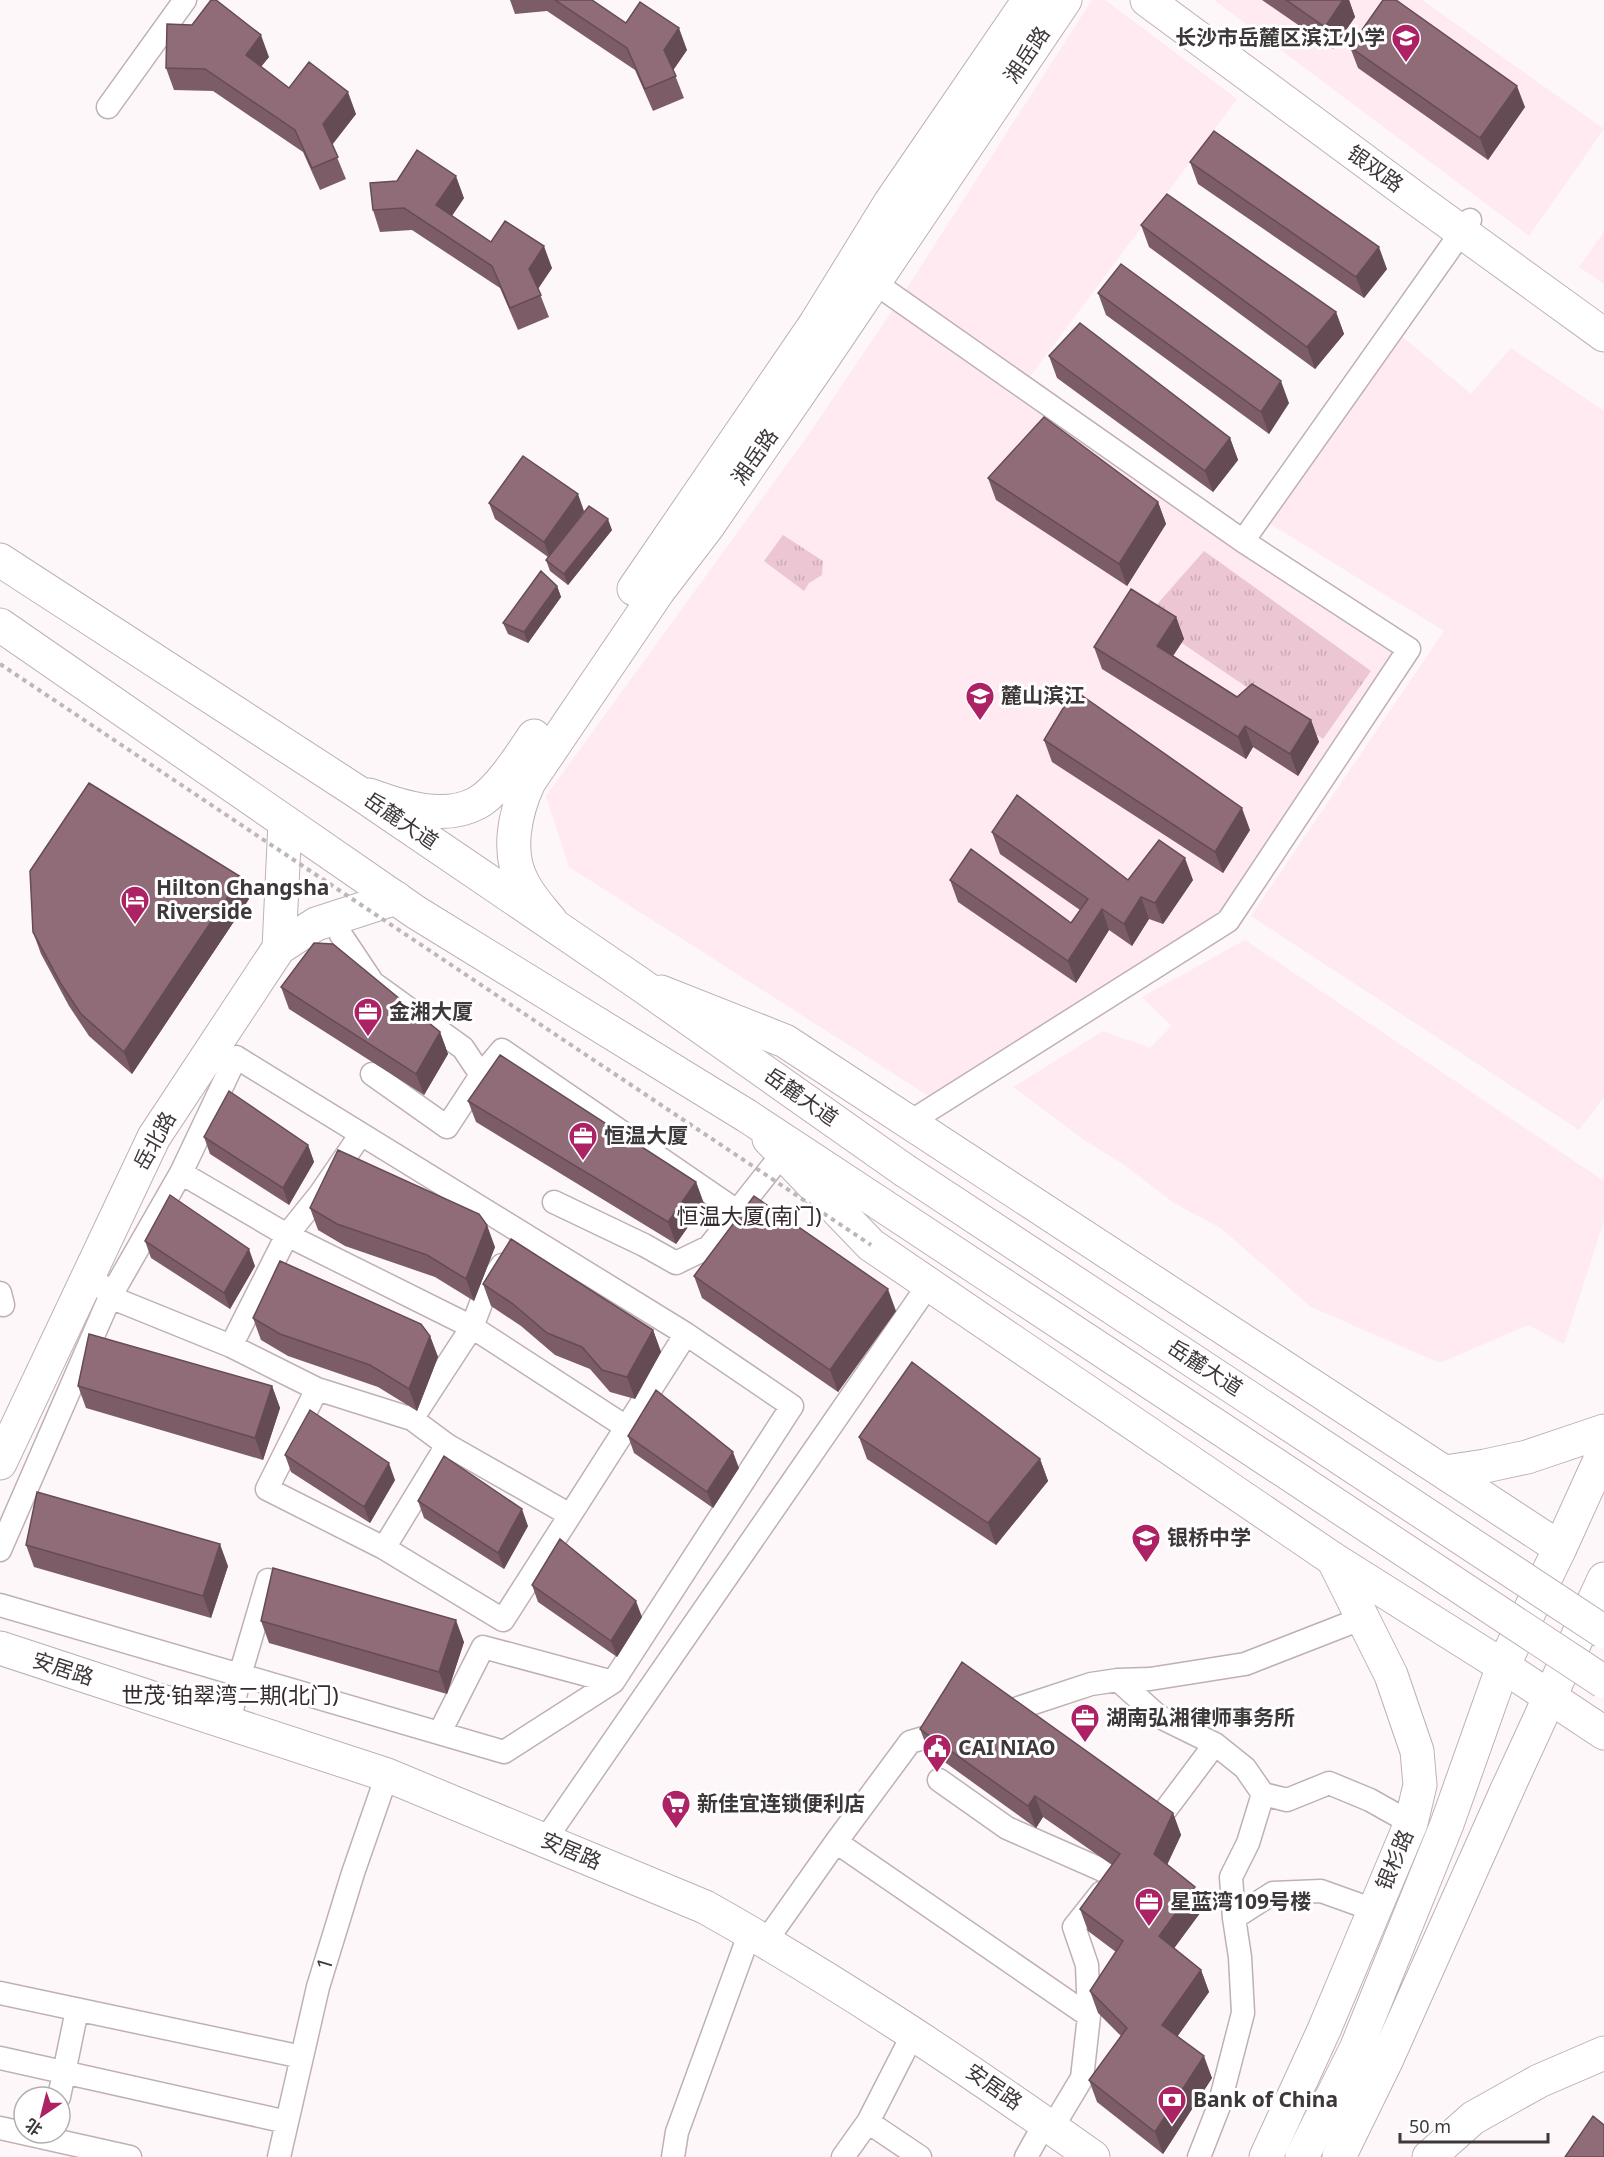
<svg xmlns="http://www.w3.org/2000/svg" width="1604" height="2157" font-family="'Noto Sans','Noto Sans SC',sans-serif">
<defs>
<pattern id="grass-tufts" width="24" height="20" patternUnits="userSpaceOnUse" patternTransform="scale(1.5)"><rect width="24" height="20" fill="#ecc6d2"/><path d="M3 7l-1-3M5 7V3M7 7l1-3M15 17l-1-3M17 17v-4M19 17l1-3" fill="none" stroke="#cbabb5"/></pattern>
</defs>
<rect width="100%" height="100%" fill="#fdf7f9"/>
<path fill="#feeaf0" d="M1092,0H1105L1237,99L1023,386L1409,649L1228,921L932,1098L569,867L546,796L809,434L894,308Z
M1214,0H1422L1604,129L1529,236Z
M1604,232V284L1579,267Z
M1394,330L1471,394L1511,348L1604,411V1097L1579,1130L1251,916L1444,631L1267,522Z
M1245,940L1604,1181V1221L1564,1344L1528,1325L1440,1363L1311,1307L1222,1229L1174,1203L1123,1164L1083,1139L1013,1087L1103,1031L1150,1048L1172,1026L1142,997Z"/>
<path fill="url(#grass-tufts)" d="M783,535L823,561L822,575L809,583L804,591L764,561Z
M1204,551L1371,671L1323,739L1145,618Z"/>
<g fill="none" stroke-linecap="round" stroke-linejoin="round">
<g stroke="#bfb0b4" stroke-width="25">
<path id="street" d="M108,107L185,0
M875,283L1243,541
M341,935L373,983L463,1048L481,1075
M372,1074L447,1127L481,1075L502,1050L737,1211
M910,1122L1228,921L1409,649L1243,541L1470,220
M181,1173L287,1235L320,1194L361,1134
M554,1202L644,1245L676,1263L709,1247L783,1153
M101,1285L110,1297L231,1346L317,1389L412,1419L447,1445L570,1515
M0,1293L3,1305
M231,1346L287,1235L472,1327L488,1285L502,1265
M317,1389L267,1489L384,1548
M412,1419L472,1327L626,1427
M447,1445L384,1548L503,1620L686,1334
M0,1550L110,1297L181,1173L236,1057L686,1334L792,1406L613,1682L504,1752L0,1605
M1118,1680L1158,1716L1215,1744L1245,1768L1263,1794L1248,1843L1231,1877L1234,1918
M997,1715L1091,1684L1118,1680L1150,1679L1245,1664L1363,1618
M229,1723L240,1675L268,1580
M442,1728L483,1647L613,1682
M939,1780L1007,1828L1116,1876
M1263,1794L1287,1800L1329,1783L1370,1800L1411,1823
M1149,1832L1215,1744
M545,1840L929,1284
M836,1842L910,1742L951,1730
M766,1941L836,1842L1089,2016
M0,1993L302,2057
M0,2058L287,2122
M59,2097L77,2010
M868,2122L920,2157
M0,2128L130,2157
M1052,2128L1082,2078L1089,2016L1087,1965L1074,1927L1101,1893
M279,2157L318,1987L353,1873L387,1775
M673,2157L677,2132L750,1932
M843,2157L868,2122L913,2034
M1026,2157L1045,2123
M1199,2157L1219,2106L1243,2013L1240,1957L1234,1918L1273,1893L1321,1891L1374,1910"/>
</g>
<g stroke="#bfb0b4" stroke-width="35">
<path id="secondary" d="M1147,0L1415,198L1604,335
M634,589L816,323L890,203L1029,0
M369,795C402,807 444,821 477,803C498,792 521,755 534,736
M551,921C541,909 530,897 523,883C506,853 515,812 529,782L659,590L708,526L820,363L1065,0
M279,948L285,822
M1604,1451L1560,1548L1503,1666L1604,1733
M0,1463L154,1137L279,948L316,924L396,898
M1445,1472L1485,1466L1527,1457L1604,1431
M0,1648L387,1775L705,1907C839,1982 967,2068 1093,2157
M1507,1790L1604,1579
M1266,2157L1324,2030L1411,1823L1420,1785L1417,1751L1391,1675L1333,1559
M1429,2157L1473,2118L1539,2081L1604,2053"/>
</g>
<g stroke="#bfb0b4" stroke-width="35">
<path id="primary" d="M661,992L785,1041L1560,1548
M769,1139L871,1245L1333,1559L1503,1666L1447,1824L1356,2049L1302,2157
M1339,2157L1386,2061L1507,1790"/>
</g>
<g stroke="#bfb0b4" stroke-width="35">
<path id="highway" d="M0,560L356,791L637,982L904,1170
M0,625L417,913L747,1116L882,1205"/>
</g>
<use href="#street" stroke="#fff" stroke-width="22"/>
<use href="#secondary" stroke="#fff" stroke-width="33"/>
<use href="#primary" stroke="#fff" stroke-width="33"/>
<use href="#highway" stroke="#fff" stroke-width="33"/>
<g stroke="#bfb0b4" stroke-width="35" stroke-linecap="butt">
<path id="highway-bridge" d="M904,1170L1604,1632
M882,1205L1604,1682"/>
</g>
<path stroke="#bdb7b9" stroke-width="4" stroke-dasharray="4.5 4.5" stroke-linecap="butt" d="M0,664L871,1245"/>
<use href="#highway-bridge" stroke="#fff" stroke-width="33"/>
</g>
<path fill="#7c5d67" d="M510,0H592L626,23L687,50L673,70L684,98L653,111L635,70L547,11L515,14Z
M1262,0H1349L1355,17L1333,49Z
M1350,47L1525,107L1488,160L1358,68Z
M269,57L261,67L289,88L356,114L332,145L346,179L320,190L303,152L213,91L174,90L166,68Z
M1190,162L1387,269L1364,298L1198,184Z
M464,198L452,216L491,242L552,268L538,289L549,317L518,330L500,288L412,230L380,232L373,210Z
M1141,225L1336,312L1344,334L1315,369L1149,247Z
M1098,293L1289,403L1269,434L1106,315Z
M1049,356L1230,438L1238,460L1213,492L1057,378Z
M988,478L1158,502L1166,524L1127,586L996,500Z
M489,503L584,511L577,520L612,530L568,585L550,571L546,560L548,557L495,519Z
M557,586L561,597L528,643L508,634L503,623Z
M1176,617L1184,639L1173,656L1237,697L1311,720L1319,742L1298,776L1253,747L1246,759L1102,669L1094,647Z
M1044,740L1250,830L1223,873L1052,762Z
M992,832L1128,880H1193L1163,924L1149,919L1132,946L1109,930L1076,983L958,902L950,880L1071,923L1080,910L1000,854Z
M249,899L132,1074L89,1036L69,1006L41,954L33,932Z
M281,987L440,1032L448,1054L424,1095L289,1009Z
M468,1101L696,1182L704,1204L676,1244L476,1122Z
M204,1137L308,1145L314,1162L289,1205L210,1154Z
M310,1208L495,1247L474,1301L435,1277L345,1246L318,1230Z
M145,1241L255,1266L230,1309L151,1258Z
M694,1276L896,1311L838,1392L702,1298Z
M483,1284L653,1330L661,1352L635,1399L610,1392L590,1369L555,1355L521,1326L491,1306Z
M253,1318L430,1336L438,1357L417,1411L378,1387L288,1356L261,1340Z
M78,1386H272L280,1408L263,1460L86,1408Z
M628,1436L739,1468L713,1508L634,1453Z
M859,1437L1040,1459L1048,1481L996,1545L867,1459Z
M285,1455L395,1480L370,1523L291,1472Z
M418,1501L528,1526L504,1569L424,1518Z
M26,1545L228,1566L211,1618L34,1567Z
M532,1585L642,1617L617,1657L538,1602Z
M261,1621L464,1642L447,1694L269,1643Z
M920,1729L1173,1813L1181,1835L1167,1864L1203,1909L1174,1948L1201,1970L1209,1992L1177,2036L1212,2078L1163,2154L1097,2102L1089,2080L1121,2036L1098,2013L1090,1991L1116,1952L1088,1931L1080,1909L1112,1865L1043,1817L1036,1828L928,1750Z"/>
<path fill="#654c54" d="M1343,0H1349L1355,17L1333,49L1325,27Z
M679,28L687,50L672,72L664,50Z
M261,35L269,57L253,76L246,55Z
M1517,86L1525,107L1488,160L1480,138Z
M348,92L356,114L331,146L323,124Z
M456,176L464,198L444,227L436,205Z
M544,246L552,268L537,290L529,269Z
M1379,247L1387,269L1364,298L1356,277Z
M1336,312L1344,334L1315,369L1307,347Z
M1281,381L1289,403L1269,434L1261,412Z
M1230,438L1238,460L1213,492L1205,471Z
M578,494L584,511L550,558L544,542Z
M1158,502L1166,524L1127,586L1119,564Z
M608,519L612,530L568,585L564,574Z
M557,586L561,597L528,643L524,632Z
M1176,617L1184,639L1165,668L1157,646Z
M1311,720L1319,742L1298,776L1290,754Z
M1245,726L1253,747L1246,759L1238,737Z
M1242,808L1250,830L1223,873L1215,852Z
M1185,858L1193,880L1163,924L1155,903Z
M241,877L249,899L132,1074L124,1052Z
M1141,897L1149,919L1132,946L1124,924Z
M1102,909L1109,930L1076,983L1068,961Z
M440,1032L448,1054L424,1095L416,1074Z
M308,1145L314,1162L289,1205L283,1188Z
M696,1182L704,1204L676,1244L668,1222Z
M487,1225L495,1247L474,1301L466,1279Z
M249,1249L255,1266L230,1309L224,1293Z
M888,1289L896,1311L838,1392L830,1370Z
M653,1330L661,1352L635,1399L627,1377Z
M430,1336L438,1357L417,1411L409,1389Z
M272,1386L280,1408L263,1460L255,1438Z
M733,1452L739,1468L713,1508L707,1492Z
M1040,1459L1048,1481L996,1545L988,1523Z
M389,1463L395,1480L370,1523L364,1507Z
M522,1509L528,1526L504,1569L498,1553Z
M220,1544L228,1566L211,1618L203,1596Z
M636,1601L642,1617L617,1657L611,1641Z
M456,1620L464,1642L447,1694L439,1672Z
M1035,1796L1043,1817L1036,1828L1028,1806Z
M1173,1813L1181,1835L1162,1876L1154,1854Z
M1195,1887L1203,1909L1167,1958L1159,1936Z
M1201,1970L1209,1992L1170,2047L1162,2025Z
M1204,2056L1212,2078L1163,2154L1155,2132Z"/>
<path fill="#906c78" stroke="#654c54" stroke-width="1.5" d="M211,0H216L261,35L246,55L289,88L309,62L348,92L323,124L338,157L312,168L295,130L205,69L166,68L167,24L192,25Z
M555,0H592L626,23L640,2L679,28L664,50L676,76L645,89L627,48Z
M1286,0H1343L1325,27Z
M1383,0H1396L1517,86L1480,138L1350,47Z
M1214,131L1379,247L1356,277L1190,162Z
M417,150L456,176L436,205L491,242L505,221L544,246L529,269L541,295L510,308L492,266L404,208L373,210L370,183L397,181Z
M1167,194L1336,312L1307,347L1141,225Z
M1121,264L1281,381L1261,412L1098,293Z
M1080,323L1230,438L1205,471L1049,356Z
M1044,417L1158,502L1119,564L988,478Z
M523,456L578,494L544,542L489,503Z
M589,506L608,519L564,574L546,560Z
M541,571L557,586L524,632L503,623Z
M1131,589L1176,617L1157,646L1237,697L1252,684L1311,720L1290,754L1245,726L1238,737L1094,647Z
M1074,690L1242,808L1215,852L1044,740Z
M89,783L241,877L124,1052L81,1014L61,984L33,932L30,871Z
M1017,795L1128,880L1159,840L1185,858L1155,903L1141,897L1124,924L1102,909L1068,961L950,880L971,849L1071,923L1088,899L992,832Z
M314,943L333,944L440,1032L416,1074L281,987Z
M500,1055L696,1182L668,1222L468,1101Z
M229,1091L308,1145L283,1188L204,1137Z
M338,1150L479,1214L487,1225L466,1279L427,1255L337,1224L310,1208Z
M170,1195L249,1249L224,1293L145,1241Z
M754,1196L888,1289L830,1370L694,1276Z
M511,1239L653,1330L627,1377L602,1370L582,1347L547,1333L513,1304L483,1284Z
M280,1261L421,1324L430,1336L409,1389L370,1365L280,1334L253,1318Z
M89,1334L272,1386L255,1438L78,1386Z
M912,1362L1040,1459L988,1523L859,1437Z
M656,1390L733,1452L707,1492L628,1436Z
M310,1410L389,1463L364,1507L285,1455Z
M444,1456L522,1509L498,1553L418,1501Z
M37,1492L220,1544L203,1596L26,1545Z
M560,1539L636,1601L611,1641L532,1585Z
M273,1568L456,1620L439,1672L261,1621Z
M962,1662L1173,1813L1154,1854L1195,1887L1159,1936L1201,1970L1162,2025L1204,2056L1155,2132L1089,2080L1127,2028L1090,1991L1123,1941L1080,1909L1120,1854L1035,1796L1028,1806L920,1729Z
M1593,2116L1604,2125V2157H1565Z"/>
<defs>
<g id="school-pin" transform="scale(1.5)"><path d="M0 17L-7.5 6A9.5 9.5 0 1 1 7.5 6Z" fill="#ac2264" stroke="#fff"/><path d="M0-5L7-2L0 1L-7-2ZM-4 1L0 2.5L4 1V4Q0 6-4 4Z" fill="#fff"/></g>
<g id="hotel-pin" transform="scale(1.5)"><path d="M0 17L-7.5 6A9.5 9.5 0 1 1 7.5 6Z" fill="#ac2264" stroke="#fff"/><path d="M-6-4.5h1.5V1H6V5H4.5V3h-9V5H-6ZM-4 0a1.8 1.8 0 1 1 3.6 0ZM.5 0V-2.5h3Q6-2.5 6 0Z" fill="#fff"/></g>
<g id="office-pin" transform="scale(1.5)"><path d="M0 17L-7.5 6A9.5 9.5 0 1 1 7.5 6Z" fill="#ac2264" stroke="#fff"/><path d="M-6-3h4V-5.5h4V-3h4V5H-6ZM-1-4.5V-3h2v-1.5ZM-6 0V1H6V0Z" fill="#fff"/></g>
<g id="civic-pin" transform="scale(1.5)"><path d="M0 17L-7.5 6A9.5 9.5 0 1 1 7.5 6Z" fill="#ac2264" stroke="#fff"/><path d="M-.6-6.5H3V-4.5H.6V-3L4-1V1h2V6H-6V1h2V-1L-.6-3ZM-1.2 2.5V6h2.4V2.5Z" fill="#fff"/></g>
<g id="supermarket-pin" transform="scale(1.5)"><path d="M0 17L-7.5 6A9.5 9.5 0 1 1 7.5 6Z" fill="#ac2264" stroke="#fff"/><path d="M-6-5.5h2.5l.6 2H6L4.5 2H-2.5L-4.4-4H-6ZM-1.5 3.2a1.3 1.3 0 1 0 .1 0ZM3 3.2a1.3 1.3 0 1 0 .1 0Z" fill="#fff"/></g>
<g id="bank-pin" transform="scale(1.5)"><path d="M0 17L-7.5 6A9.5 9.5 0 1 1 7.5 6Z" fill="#ac2264" stroke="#fff"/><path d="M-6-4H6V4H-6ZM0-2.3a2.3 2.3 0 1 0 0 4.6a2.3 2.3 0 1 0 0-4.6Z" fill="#fff"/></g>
</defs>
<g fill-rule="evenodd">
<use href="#school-pin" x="1406" y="38"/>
<use href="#school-pin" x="980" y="696"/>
<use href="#hotel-pin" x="135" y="900"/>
<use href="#office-pin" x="368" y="1012"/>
<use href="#office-pin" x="583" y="1136"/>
<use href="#school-pin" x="1146" y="1538"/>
<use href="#office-pin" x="1085" y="1718"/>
<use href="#civic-pin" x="937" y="1748"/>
<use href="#supermarket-pin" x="676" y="1804"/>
<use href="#office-pin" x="1149" y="1902"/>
<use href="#bank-pin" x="1172" y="2100"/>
</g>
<g text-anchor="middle" stroke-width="6" stroke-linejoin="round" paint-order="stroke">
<g font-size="21" font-weight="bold" fill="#3e3839" stroke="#fff" text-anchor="start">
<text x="1385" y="45" text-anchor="end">长沙市岳麓区滨江小学</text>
<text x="1001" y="703">麓山滨江</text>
<text x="156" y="895">Hilton Changsha<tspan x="156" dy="24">Riverside</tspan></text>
<text x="389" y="1019">金湘大厦</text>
<text x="604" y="1143">恒温大厦</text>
<text x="1167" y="1545">银桥中学</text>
<text x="1106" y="1725">湖南弘湘律师事务所</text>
<text x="958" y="1755">CAI NIAO</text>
<text x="697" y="1811">新佳宜连锁便利店</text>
<text x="1170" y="1909">星蓝湾109号楼</text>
<text x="1193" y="2107">Bank of China</text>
</g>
<g font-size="21" fill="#3e3839" stroke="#fff">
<text transform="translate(1027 55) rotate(-56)" y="7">湘岳路</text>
<text transform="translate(1375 169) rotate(36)" y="7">银双路</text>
<text transform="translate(755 457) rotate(-55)" y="7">湘岳路</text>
<text transform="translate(401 821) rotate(34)" y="7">岳麓大道</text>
<text transform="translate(801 1097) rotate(35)" y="7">岳麓大道</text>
<text transform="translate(155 1141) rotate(-61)" y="7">岳北路</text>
<text transform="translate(1205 1368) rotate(33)" y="7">岳麓大道</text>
<text transform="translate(63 1669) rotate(18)" y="7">安居路</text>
<text transform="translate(571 1851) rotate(23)" y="7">安居路</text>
<text transform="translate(1395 1860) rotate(-67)" y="7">银杉路</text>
<text transform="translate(325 1964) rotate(-73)" y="7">1</text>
<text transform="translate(994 2087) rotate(35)" y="7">安居路</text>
</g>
<g font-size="22" fill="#352a2d" stroke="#fff">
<text x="749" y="1224">恒温大厦(南门)</text>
<text x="230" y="1703">世茂·铂翠湾二期(北门)</text>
</g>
</g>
<g transform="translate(42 2115) rotate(215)"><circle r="28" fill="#ffffff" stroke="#b2afb0" stroke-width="1.5"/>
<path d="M0-4.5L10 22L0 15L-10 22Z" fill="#ac2264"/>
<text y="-9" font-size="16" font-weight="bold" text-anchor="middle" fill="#3e3839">北</text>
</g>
<path d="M1400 2133v9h148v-9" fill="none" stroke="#3e3839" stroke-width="3"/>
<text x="1409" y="2133" font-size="18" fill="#3e3839" stroke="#ffffff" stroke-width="4.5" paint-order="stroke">50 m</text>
</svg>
